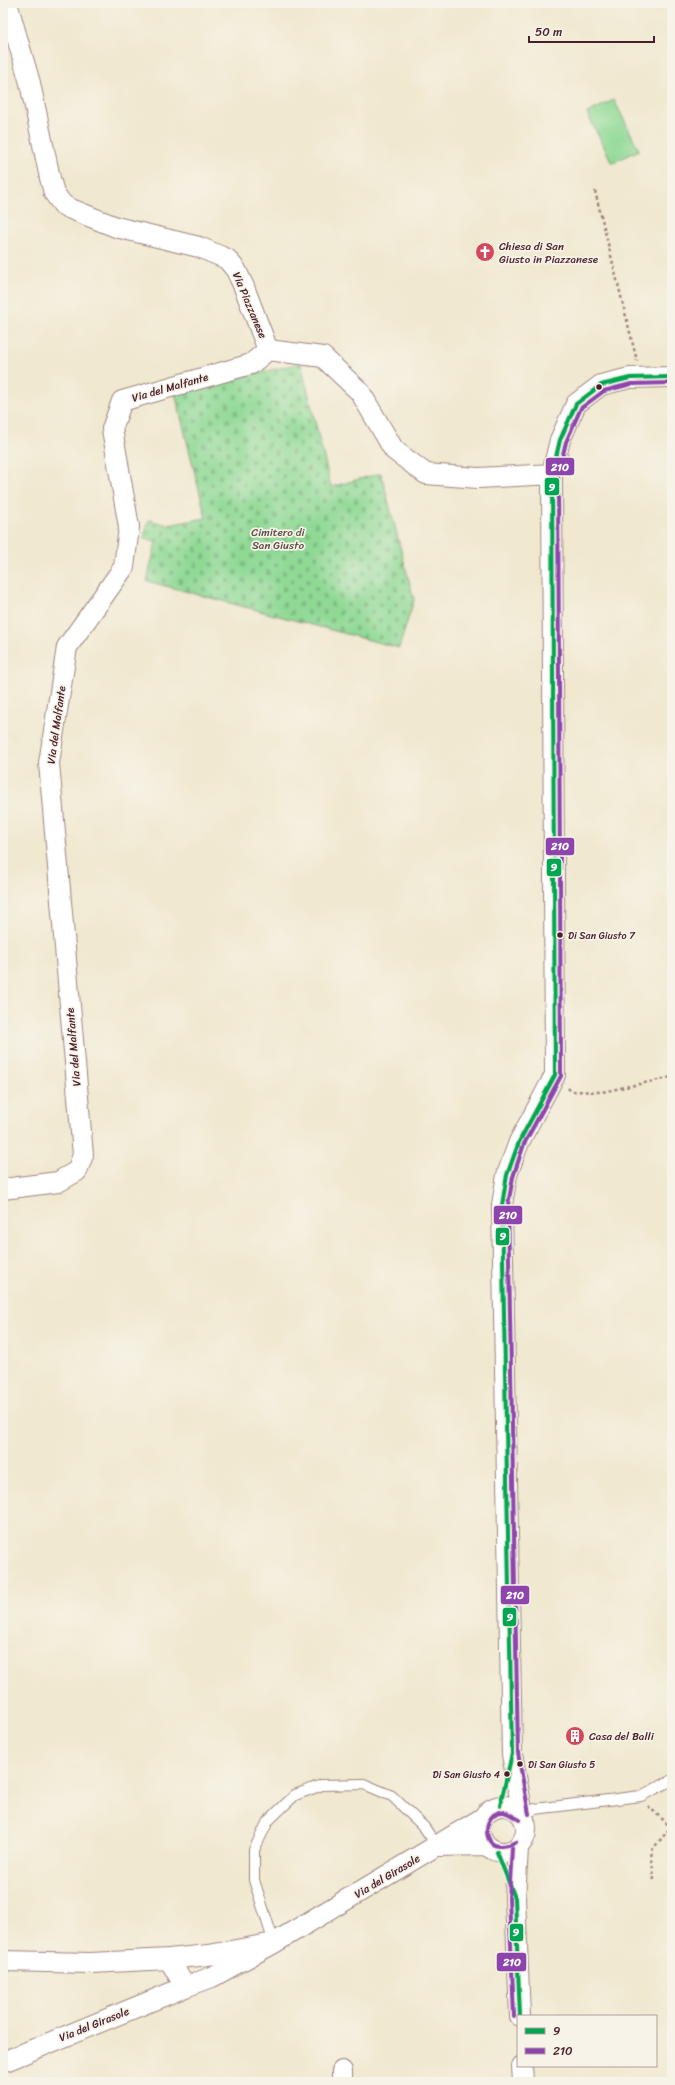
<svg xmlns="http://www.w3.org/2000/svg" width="675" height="2085" font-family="Sriracha,sans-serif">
<defs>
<pattern id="cemetery-stones" width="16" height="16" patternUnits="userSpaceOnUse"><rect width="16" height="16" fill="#8fd995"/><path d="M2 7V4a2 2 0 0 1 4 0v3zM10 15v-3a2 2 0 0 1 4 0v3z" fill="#7dba81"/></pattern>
</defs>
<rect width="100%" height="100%" fill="#f7f3e8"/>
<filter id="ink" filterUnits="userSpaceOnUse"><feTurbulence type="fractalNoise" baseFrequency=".025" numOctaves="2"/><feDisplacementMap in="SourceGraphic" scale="8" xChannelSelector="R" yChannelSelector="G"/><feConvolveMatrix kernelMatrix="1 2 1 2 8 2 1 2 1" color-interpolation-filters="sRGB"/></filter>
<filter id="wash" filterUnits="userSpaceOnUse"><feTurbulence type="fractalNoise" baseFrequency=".012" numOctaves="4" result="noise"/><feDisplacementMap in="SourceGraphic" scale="16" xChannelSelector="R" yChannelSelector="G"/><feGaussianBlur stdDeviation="0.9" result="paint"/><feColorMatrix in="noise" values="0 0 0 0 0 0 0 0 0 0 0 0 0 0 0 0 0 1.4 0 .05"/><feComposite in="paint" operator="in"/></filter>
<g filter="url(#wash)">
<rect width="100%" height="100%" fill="#f0e8cf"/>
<path fill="#8fd995" stroke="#6c7c60" d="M614,100L639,150L612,163L587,113Z"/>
<path fill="url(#cemetery-stones)" stroke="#6c7c60" d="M301,363L331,487L381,473L414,600L399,648L147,581L156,542L143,538L149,520L168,525L206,518L175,393Z"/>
</g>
<g filter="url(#ink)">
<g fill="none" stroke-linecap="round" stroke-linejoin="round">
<g stroke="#9d847d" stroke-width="12">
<path id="lane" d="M523,1815L535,1809L641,1796L672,1780
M274,1943L254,1880V1850L268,1821L295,1795L322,1785L364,1784L392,1796L424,1827L437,1846"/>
</g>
<g stroke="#9d847d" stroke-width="22">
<path id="street" d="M7,3L30,83L50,178L54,193L63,205L71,209L116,227L199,247L227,259L236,270L244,287L268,350
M268,350L323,357L360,392L394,450L426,474L478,478L552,474
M3,1189L58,1182L77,1171L83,1155L49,763L67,647L124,567L129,527L112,429L122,401L251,364L268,350
M480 1829a23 23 0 1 1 46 0a23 23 0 1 1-46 0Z
M523,1815L512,1754L502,1205L507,1175L519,1142L555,1075L552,474L560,440L576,404L601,385L630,378L672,377
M437,1846L486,1845
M518,1848L515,1898L520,2016
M274,1943L209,1955L169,1959L185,1987L212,1977L274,1943L481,1819
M3,1961L91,1963L169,1959
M3,2062L185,1987
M522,2066L523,2082
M342,2071V2082"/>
</g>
<path stroke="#9d847d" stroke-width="2.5" stroke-dasharray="3 3" stroke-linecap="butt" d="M595,191L637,361
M568,1088L571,1091L602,1092L672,1077
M648,1806L672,1828
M654,1880L651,1851L671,1827"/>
<use href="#lane" stroke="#fff" stroke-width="10"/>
<use href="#street" stroke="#fff" stroke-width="20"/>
<g stroke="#f7f3e8" stroke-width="7">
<path id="bus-1" d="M500,1806L512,1754L502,1205L507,1175L519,1142L555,1075L552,474L560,440L576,404L601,385L630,378L672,377
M497,1852L515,1898L520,2016"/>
</g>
<g stroke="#f7f3e8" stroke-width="7">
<path id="bus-2" d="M529,1814L518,1753L508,1205L513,1177L524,1144L561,1076L558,475L566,442L581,408L604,391L631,384L672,383
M516,1842C512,1844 506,1846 501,1846C481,1848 483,1810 504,1812C509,1813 515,1818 520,1820
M512,1848L509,1898L514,2016"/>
</g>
<use href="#bus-1" stroke="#00a651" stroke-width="4"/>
<use href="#bus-2" stroke="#8e44ad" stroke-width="4"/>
</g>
</g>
<defs>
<g id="church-disc" transform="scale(1)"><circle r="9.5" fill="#d1495b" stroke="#f7f3e8"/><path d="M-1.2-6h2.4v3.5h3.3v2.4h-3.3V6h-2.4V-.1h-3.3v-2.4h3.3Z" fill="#fff"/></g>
<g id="building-disc" transform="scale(1)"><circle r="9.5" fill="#d1495b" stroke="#f7f3e8"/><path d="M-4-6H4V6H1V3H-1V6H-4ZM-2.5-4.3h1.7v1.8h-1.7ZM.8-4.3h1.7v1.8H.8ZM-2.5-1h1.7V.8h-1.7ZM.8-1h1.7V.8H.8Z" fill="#fff"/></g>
</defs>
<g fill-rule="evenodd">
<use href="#church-disc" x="485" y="252"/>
<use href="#building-disc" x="575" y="1736"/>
</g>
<g fill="#4a1f2b" stroke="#f7f3e8" stroke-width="1.5">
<circle cx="599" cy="387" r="3.5"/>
<circle cx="560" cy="935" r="3.5"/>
<circle cx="520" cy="1764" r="3.5"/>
<circle cx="507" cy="1774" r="3.5"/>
</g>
<g text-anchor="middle" stroke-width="3.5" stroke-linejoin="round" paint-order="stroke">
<g font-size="10" fill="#4a1f2b" stroke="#f7f3e8" text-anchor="start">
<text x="568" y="939">Di San Giusto 7</text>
<text x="528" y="1768">Di San Giusto 5</text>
<text x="500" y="1778" text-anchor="end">Di San Giusto 4</text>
</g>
<g font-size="11" fill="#4a1f2b" stroke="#f7f3e8" text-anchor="start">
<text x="499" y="250">Chiesa di San<tspan x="499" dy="13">Giusto in Piazzanese</tspan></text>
<text x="589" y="1740">Casa del Balli</text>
</g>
<g font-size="11" fill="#4a1f2b" stroke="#f7f3e8">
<text transform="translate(250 305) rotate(67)" y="4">Via Piazzanese</text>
<text transform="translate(170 387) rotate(-16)" y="4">Via del Malfante</text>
<text transform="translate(56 725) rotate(-82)" y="4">Via del Malfante</text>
<text transform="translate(73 1047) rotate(-95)" y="4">Via del Malfante</text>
<text transform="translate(387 1876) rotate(-31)" y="4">Via del Girasole</text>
<text transform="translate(94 2024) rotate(-22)" y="4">Via del Girasole</text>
</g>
<g font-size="11" fill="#5b4e46" stroke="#f7f3e8">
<text x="278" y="536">Cimitero di<tspan x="278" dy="13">San Giusto</tspan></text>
</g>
</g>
<g stroke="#f7f3e8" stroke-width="1.5">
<rect x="545" y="457" width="30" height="19" rx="4" fill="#8e44ad"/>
<rect x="544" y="477" width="16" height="19" rx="4" fill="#00a651"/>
<rect x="545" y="837" width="30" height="19" rx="4" fill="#8e44ad"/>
<rect x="546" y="858" width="16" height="19" rx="4" fill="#00a651"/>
<rect x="493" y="1205" width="30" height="20" rx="4" fill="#8e44ad"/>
<rect x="495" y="1227" width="15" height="19" rx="4" fill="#00a651"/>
<rect x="500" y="1585" width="30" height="20" rx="4" fill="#8e44ad"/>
<rect x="502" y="1607" width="15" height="20" rx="4" fill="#00a651"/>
<rect x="509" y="1923" width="15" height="19" rx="4" fill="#00a651"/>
<rect x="496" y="1952" width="31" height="20" rx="4" fill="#8e44ad"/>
</g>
<g font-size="11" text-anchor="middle" font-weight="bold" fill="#fff">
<text x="560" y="471">210</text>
<text x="552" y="491">9</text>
<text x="560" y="850">210</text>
<text x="554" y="871">9</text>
<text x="508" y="1219">210</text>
<text x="503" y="1240">9</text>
<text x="515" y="1599">210</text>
<text x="510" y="1621">9</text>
<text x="516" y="1936">9</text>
<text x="512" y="1966">210</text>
</g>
<rect width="675" height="2085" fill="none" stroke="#f7f3e8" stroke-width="16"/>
<rect x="517" y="2015" width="140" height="52" fill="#f7f3e8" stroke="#b29e9c"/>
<rect x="525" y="2028" width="20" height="6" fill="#00a651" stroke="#b29e9c"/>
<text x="553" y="2035" font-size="12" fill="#4a1f2b">9</text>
<rect x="525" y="2048" width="20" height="6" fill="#8e44ad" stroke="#b29e9c"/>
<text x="553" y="2055" font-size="12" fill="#4a1f2b">210</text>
<path d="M529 36v6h125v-6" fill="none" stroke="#4a1f2b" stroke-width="2"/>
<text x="535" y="36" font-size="12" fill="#4a1f2b" stroke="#f7f3e8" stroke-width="3" paint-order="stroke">50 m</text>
</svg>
